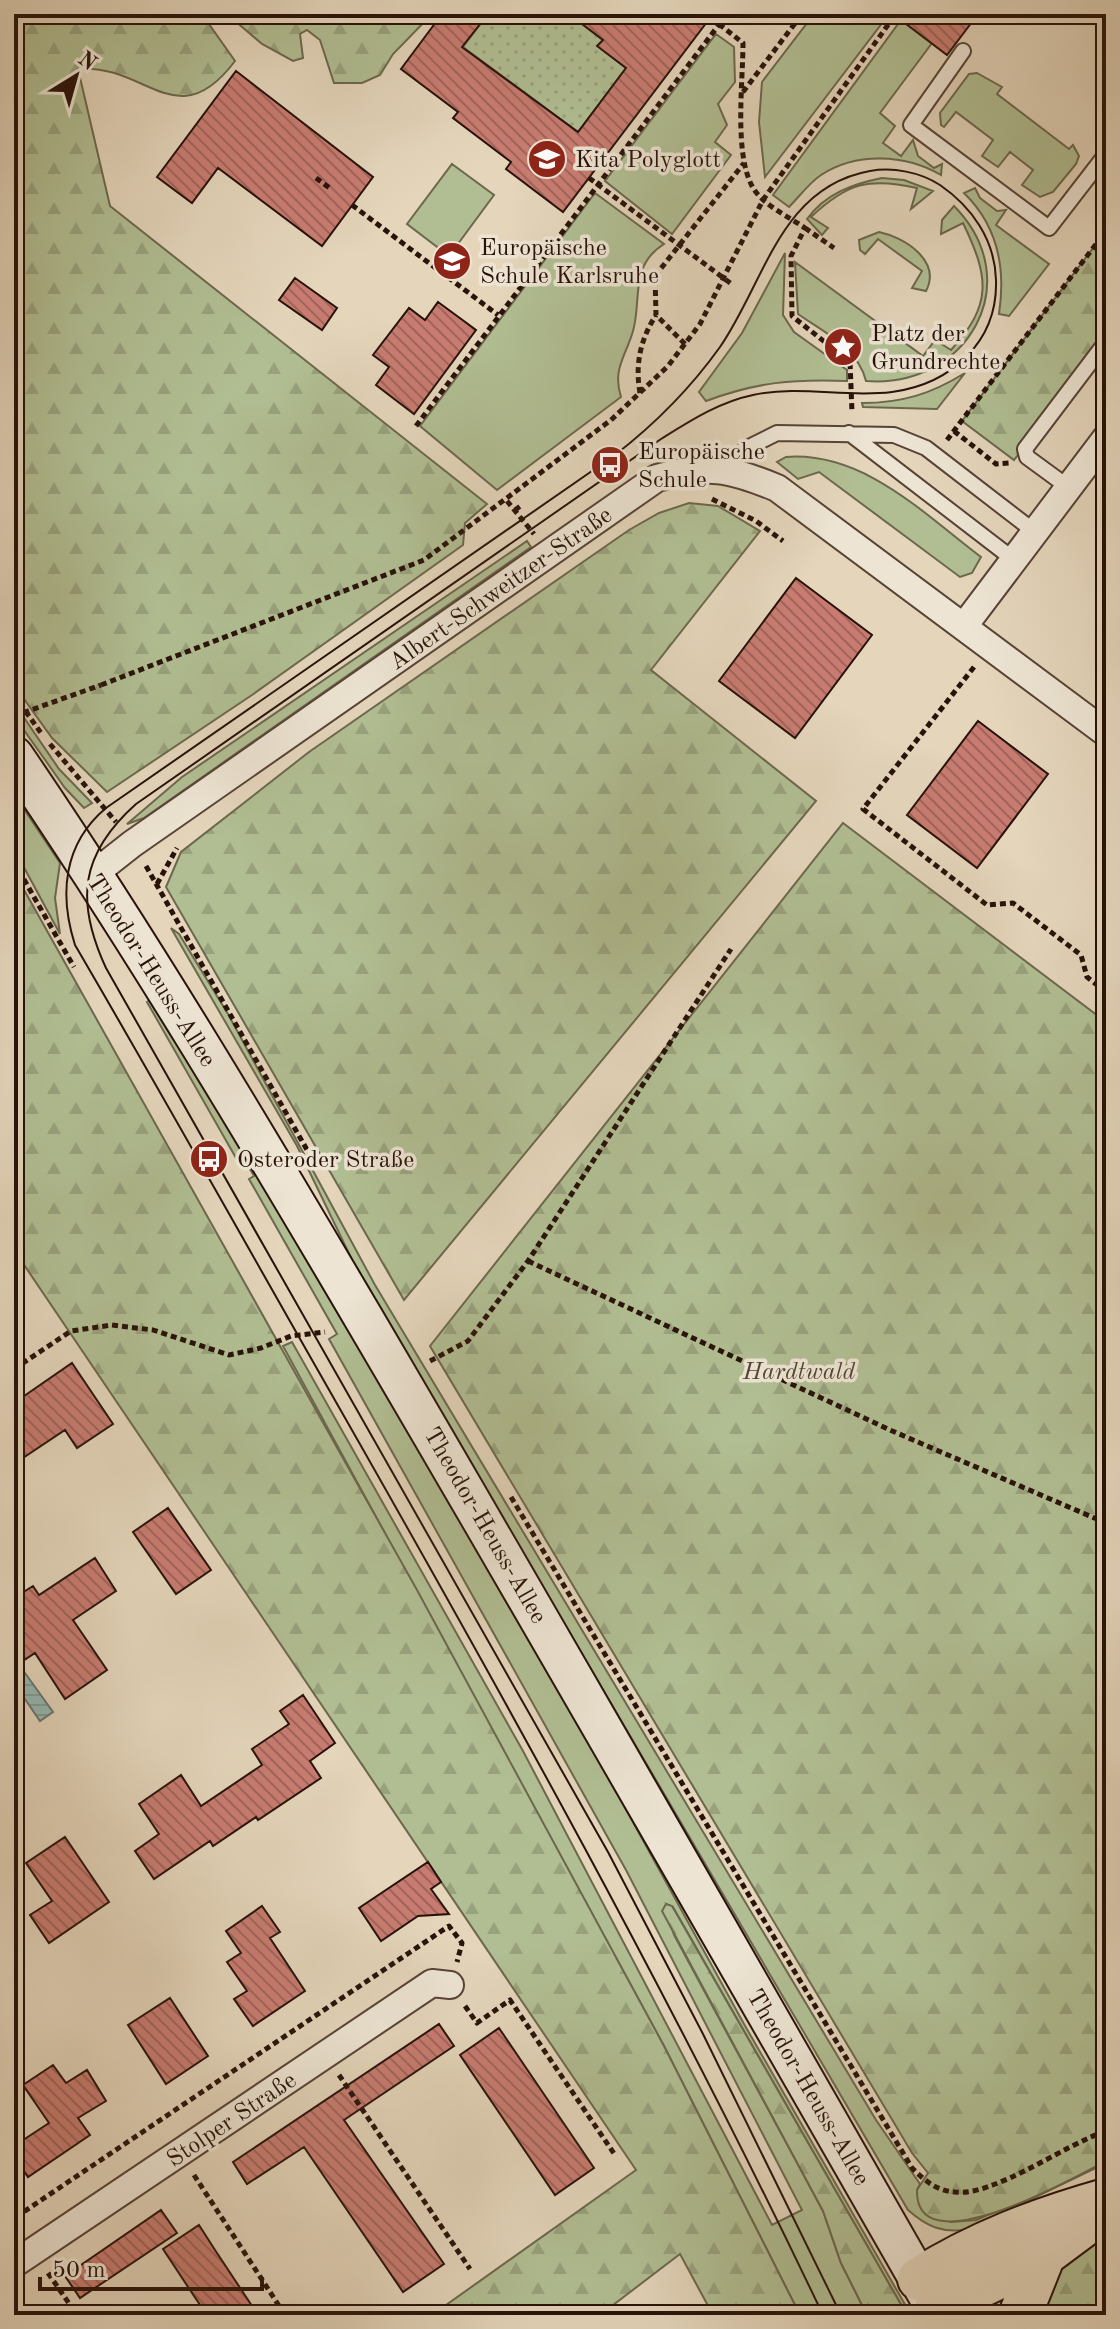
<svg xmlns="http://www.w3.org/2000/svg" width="1120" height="2329" font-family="'Old Standard TT',serif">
<defs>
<pattern id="forest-firs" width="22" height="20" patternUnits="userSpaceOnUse" patternTransform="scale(2)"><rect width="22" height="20" fill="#b1be93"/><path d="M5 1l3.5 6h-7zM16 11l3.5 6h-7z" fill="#98a27d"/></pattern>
<pattern id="park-dots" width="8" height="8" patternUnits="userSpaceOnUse" patternTransform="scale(2)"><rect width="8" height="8" fill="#b1be93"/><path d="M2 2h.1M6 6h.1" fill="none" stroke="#98a27d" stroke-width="1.8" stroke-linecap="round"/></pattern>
<pattern id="water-rules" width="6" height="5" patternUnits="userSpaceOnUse" patternTransform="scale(2)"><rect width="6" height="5" fill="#96b8b4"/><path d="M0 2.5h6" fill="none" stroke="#819d99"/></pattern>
<pattern id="building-back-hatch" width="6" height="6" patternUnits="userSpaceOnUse" patternTransform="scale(2)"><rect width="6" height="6" fill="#c87c71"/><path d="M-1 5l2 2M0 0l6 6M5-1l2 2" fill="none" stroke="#a2645b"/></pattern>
</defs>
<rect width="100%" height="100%" fill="#e4d5bb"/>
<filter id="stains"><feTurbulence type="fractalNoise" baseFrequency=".0025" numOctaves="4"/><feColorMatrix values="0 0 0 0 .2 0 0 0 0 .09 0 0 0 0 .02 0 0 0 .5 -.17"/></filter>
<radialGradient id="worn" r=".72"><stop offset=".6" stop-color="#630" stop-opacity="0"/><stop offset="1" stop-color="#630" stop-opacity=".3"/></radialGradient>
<path fill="#b1be93" stroke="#6c684e" stroke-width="2" d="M814,14H889L765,177L759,122L762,82Z
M901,20L932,43L880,113L895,126L883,143L901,156L913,140L918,156L934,168L942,164L941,175C905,154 856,152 821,175C809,183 799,197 789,207L773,195Z
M716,34L734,47L735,82L718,104L727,125L715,142L731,155L672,234L605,181Z
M977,73L1002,87L997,94L1069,149L1073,145L1079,156L1076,164L1053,192L1040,197L1022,185L1033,170L1010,152L998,167L982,156L993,140L956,112L944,127L941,125L940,113L969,74Z
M452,164L494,195L449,256L407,224Z
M882,178L904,180L933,191L911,209L917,188C869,177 847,183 811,217L828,228L822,235L807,219C825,194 852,184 882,178Z
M975,188L980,198L997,211L1006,210L996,225L1049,264L1009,316L999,314C1006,268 998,226 964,193Z
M595,193L664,244C629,266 642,300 633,331C626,356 612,369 621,397L497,490L420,426Z
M954,206C1029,282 967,389 866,381C858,348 825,333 798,314L795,262L923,356L935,340L951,350C993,304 989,277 963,223L941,234L942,220Z
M879,232C903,237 942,260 926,291L912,288L922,271L878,239L865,254L860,250L859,240Z
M785,253L783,315L794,332L847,370V381C793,379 757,382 706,401L699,392L742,333Z
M965,373L937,409L863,407L862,403C902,403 931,394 965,373Z
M786,457C863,451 924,514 981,557L972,573L960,577L819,472L798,479L777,462Z
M527,541L531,547L144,818L127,824L182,777Z
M14,703L59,769L92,803L84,808L65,788L14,716Z
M14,794L60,863L55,898L60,934L14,849Z
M171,928L179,934L228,1014L375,1285L876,2120L920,2184L917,2190L923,2211L951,2222L976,2220L1106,2163L969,2229C944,2234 927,2227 908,2210L357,1270L297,1146Z
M150,1000L205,1083L578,1722L744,2024L911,2315H907L673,1907L666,1904L674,1935L823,2211L841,2263L867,2315H800L664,2046L283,1346L292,1342L523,1751L772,2225L802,2210L626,1870L329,1339L337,1334L249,1179L254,1176L242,1155L236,1158L147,1002Z"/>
<path fill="url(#forest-firs)" stroke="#6c684e" stroke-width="2" d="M14,14H200L206,20L235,61C177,138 146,63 78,69L110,206L487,504L465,523L463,545L252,695L107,792L52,738L14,685Z
M227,14H432L393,54L380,75L362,83H334L320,40L307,30L300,34L303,58L293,61L262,44Z
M1106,231V342L1014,460L962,421Z
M689,503L718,506L760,531L651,670L816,801L404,1300L166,887L181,852L309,752L629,530L659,513Z
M843,823L1106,1022V2161C1077,2176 915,2269 917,2190L928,2173L912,2153L430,1346Z
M14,872L417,1590L664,2046L800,2315H713L680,2254L600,2315H432L636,2170L14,1250Z
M666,1904L672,1906L907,2315H867L841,2263L823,2211L662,1911Z
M1106,2231V2315H1031L1066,2260Z"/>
<path fill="url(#park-dots)" stroke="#6c684e" stroke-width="2" d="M488,14H575L573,17L603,40L598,46L626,68L578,132L463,47Z"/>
<path fill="url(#water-rules)" stroke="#6a7670" stroke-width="2" d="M25,1673L53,1712L40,1721L14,1683Z"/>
<path fill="url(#building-back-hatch)" stroke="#28120a" stroke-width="2" d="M442,14H488L462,47L578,132L626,68L597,46L603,40L569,14H713L563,212L506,169L511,162L453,118L458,112L401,69Z
M893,14H978L947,55Z
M236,71L373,177L322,246L218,168L192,203L157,177Z
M295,278L337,308L322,330L279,300Z
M438,302L476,330L414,414L376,385L389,367L373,355L409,308L425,320Z
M796,578L872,635L795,738L719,681Z
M978,721L1048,774L977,868L907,815Z
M72,1363L113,1424L77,1448L65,1430L14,1464V1403Z
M168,1508L211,1570L176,1594L133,1532Z
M95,1558L116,1591L73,1620L107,1670L65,1699L35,1653L14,1667V1598L33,1586L39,1595Z
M303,1695L335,1743L310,1761L321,1778L258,1820L256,1817L213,1846L210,1841L154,1879L135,1851L159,1834L139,1804L181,1775L201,1806L262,1765L252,1749L289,1724L280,1711Z
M65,1837L109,1902L49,1943L30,1915L52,1901L26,1863Z
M428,1862L441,1882L431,1889L449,1914L418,1916L381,1941L359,1908Z
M262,1906L280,1932L270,1938L305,1991L253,2026L234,1999L247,1991L227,1962L241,1953L226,1931Z
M170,1998L208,2056L166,2084L128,2025Z
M439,2024L454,2046L344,2120L444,2264L403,2292L304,2147L247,2184L233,2162Z
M499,2028L594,2168L555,2195L460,2055Z
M53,2065L66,2083L87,2070L106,2101L78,2118L90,2135L28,2177L14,2156V2146L49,2123L23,2085Z
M161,2210L177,2233L80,2298L65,2276Z
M199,2225L215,2250L258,2315H207L196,2299L163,2249Z"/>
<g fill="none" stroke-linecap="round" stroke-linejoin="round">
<g stroke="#574336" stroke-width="18">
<path id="service" d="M963,51L911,125L1049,228L1103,158L1106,160
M849,433L1013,559
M731,470L745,449L777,433L894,435L926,448L1035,532
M1068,487L1027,457L1025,449L1106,342"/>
</g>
<g stroke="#574336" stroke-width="30">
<path id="minor" d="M964,626L1106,438
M94,874L132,844L657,478C708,464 729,468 777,488L1106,733
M14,2264L432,1983L450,1985"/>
</g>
<g stroke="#28120a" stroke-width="42">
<path id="secondary" d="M14,756C138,938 251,1127 363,1317C556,1645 745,1976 934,2306"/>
</g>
<g stroke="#28120a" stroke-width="46">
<path id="primary" d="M919,2279C978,2242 1039,2219 1106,2200
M936,2308L1044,2255L1103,2211
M1020,2315L1044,2255"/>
</g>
<path stroke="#28120a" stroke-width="5" stroke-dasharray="6 4" stroke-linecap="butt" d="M719,24L743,43C743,82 734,152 752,186C762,205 788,216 805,228L791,256L792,316L850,362L852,412
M743,92L802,14
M316,178L331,189
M589,178L733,285
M352,205L498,315
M805,228L834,248
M685,344L656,315L655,276L744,163
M640,393C635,365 640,340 656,315
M416,426L727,14
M954,431L996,464L1009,463
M947,440L1106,231
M712,499L756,521L783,541
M507,501L534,534
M515,510L523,504
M974,667L863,809L987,905L1013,903L1081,955L1087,977L1106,992
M101,685L424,560L611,420L668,366L700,324L763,200L895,15
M14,695L41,733
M50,744L116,822
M14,862L74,967
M146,866L315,1164
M157,884L177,848
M528,1261L890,1430L1106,1523
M430,1361L468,1341L528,1261L731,949
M14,1369L71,1331L112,1325L153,1330L229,1355L261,1348L291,1336L325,1332
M511,1497L912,2168C925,2181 937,2191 955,2192C993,2197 1066,2144 1106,2131
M465,2006L477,2023L510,2000L615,2155
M339,2075L470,2269
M194,2175L285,2315
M16,2217L449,1926L462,1943L457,1962
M48,2273L77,2315"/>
<use href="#service" stroke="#ede4d3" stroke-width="14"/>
<use href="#minor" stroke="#ede4d3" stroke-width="26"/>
<use href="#secondary" stroke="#ede4d3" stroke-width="38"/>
<use href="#primary" stroke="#e4d5bb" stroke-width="42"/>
<path stroke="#28120a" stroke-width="2" d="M823,2315C672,1998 502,1693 328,1388C244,1241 161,1092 75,945C59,895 63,844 106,808L615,455C655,424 690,389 720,347C765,282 780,187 870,171C893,167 920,172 940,185C972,207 995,240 996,280C998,342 951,384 892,392C846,398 800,385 753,395C719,402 690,421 661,439L136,804C80,854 75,901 106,968L608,1852L703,2034L841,2315"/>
<path stroke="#28120a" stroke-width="5" stroke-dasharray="6 4" stroke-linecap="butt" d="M14,716L101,685"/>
</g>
<defs>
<g id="school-disc" transform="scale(2)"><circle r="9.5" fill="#8f2418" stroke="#ede4d3"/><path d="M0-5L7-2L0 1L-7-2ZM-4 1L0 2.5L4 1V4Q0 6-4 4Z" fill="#fff"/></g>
<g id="sight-disc" transform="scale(2)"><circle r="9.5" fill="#8f2418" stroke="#ede4d3"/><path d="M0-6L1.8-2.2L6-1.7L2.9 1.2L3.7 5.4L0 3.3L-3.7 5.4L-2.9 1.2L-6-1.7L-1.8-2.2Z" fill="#fff"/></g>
<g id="bus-disc" transform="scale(2)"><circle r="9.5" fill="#8f2418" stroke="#ede4d3"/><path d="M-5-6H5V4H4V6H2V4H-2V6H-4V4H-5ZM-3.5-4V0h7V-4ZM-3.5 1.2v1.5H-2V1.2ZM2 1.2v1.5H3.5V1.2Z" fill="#fff"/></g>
</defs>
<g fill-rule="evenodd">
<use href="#school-disc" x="547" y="159"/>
<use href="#school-disc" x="452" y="261"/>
<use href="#sight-disc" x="843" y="347"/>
<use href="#bus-disc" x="610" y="465"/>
<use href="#bus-disc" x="209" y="1159"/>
</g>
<g text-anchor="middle" stroke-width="7" stroke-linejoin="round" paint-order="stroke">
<g font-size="24" fill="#28120a" stroke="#ede4d3" text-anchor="start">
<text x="575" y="167">Kita Polyglott</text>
<text x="480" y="255">Europäische<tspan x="480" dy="28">Schule Karlsruhe</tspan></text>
<text x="871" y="341">Platz der<tspan x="871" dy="28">Grundrechte</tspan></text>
<text x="638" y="459">Europäische<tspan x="638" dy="28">Schule</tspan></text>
<text x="237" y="1167">Osteroder Straße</text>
</g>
<g font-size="24" fill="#28120a" stroke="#ede4d3">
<text transform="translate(500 588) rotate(-35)" y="8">Albert-Schweitzer-Straße</text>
<text transform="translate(152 970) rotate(58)" y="8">Theodor-Heuss-Allee</text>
<text transform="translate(486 1525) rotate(60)" y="8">Theodor-Heuss-Allee</text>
<text transform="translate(809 2087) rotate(60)" y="8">Theodor-Heuss-Allee</text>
<text transform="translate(231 2119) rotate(-34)" y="8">Stolper Straße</text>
</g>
<g font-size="24" font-style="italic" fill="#514633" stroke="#ede4d3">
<text x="799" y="1379">Hardtwald</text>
</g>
</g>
<rect width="1120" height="2329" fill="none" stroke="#e4d5bb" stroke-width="48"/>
<rect x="16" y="16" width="1088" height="2297" fill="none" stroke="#28120a" stroke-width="4"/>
<rect x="24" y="24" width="1072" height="2281" fill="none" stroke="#28120a" stroke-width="2"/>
<g transform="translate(76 76) rotate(37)" stroke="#ede4d3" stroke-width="6" paint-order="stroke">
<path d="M0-6L14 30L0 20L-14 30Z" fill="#28120a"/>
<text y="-12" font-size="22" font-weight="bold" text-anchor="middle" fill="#28120a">N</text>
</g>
<path d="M40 2277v12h222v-12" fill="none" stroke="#28120a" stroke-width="4"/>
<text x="52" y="2277" font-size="24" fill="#28120a" stroke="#ede4d3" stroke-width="6" paint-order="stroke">50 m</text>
<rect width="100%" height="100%" filter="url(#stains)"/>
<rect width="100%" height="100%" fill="url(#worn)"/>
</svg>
